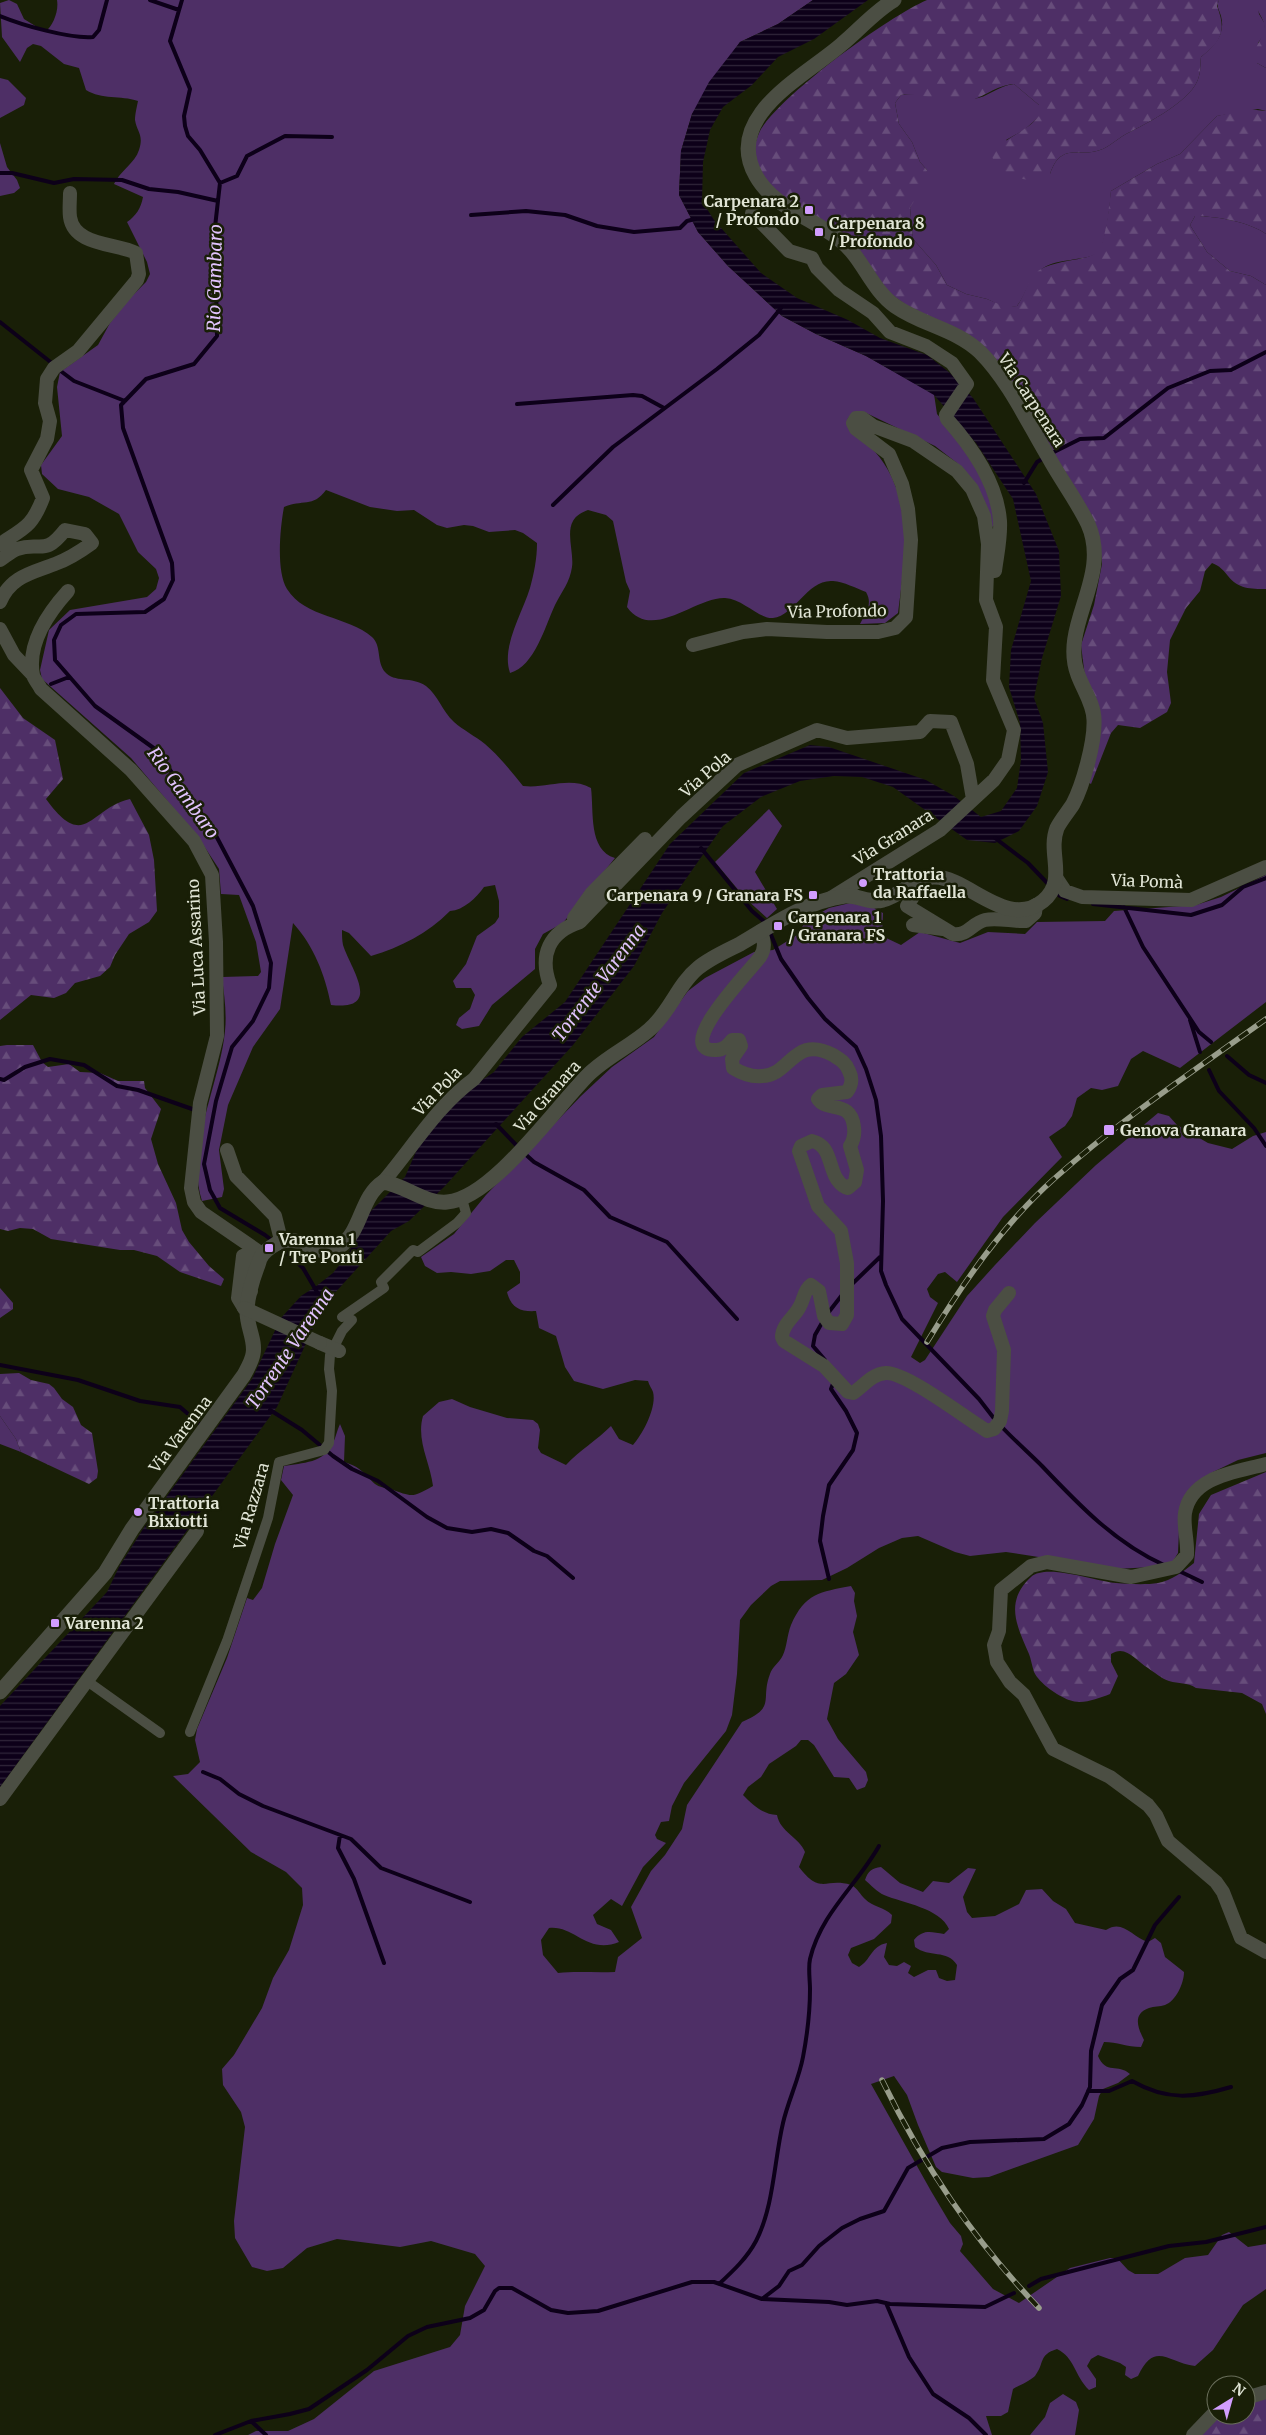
<svg xmlns="http://www.w3.org/2000/svg" width="1266" height="2435" font-family="Merriweather,serif">
<defs>
<pattern id="forest-firs" width="22" height="20" patternUnits="userSpaceOnUse" patternTransform="scale(1.25)"><rect width="22" height="20" fill="#4e2f66"/><path d="M5 1l3.5 6h-7zM16 11l3.5 6h-7z" fill="#674d7b"/></pattern>
<pattern id="water-rules" width="6" height="5" patternUnits="userSpaceOnUse" patternTransform="scale(1.25)"><rect width="6" height="5" fill="#0d0019"/><path d="M0 2.5h6" fill="none" stroke="#30253a"/></pattern>
</defs>
<rect width="100%" height="100%" fill="#191f07"/>
<path fill="#4e2f66" d="M9,0L17,4L24,19L45,32C53,26 59,11 57,0H813L778,24L740,42L692,114L681,151L679,195L698,232L728,266L782,316L816,334L866,356L934,394L937,414L957,438L981,474L992,499L995,525L992,527L957,463L935,446L864,412L848,418L847,425C863,439 878,452 888,470C912,512 904,567 898,613L885,623L860,624C866,613 873,604 866,592C856,588 844,582 833,581C807,579 796,615 773,618C759,619 743,599 725,598C695,597 652,642 627,607L630,591L626,582L613,521L606,515L588,510C583,512 576,515 573,521C566,533 574,553 572,567C570,582 562,591 555,605C545,626 535,666 510,673C501,647 522,614 530,588C534,573 537,559 537,543L523,533L515,530L489,532L473,526L464,525L447,528L437,525L414,510L397,511L370,507L326,490C313,508 302,499 284,507C280,528 276,571 287,589C305,618 348,616 372,637C382,646 376,661 385,672C394,683 412,676 426,686C438,695 442,711 454,722C463,730 475,736 485,744C499,756 511,771 523,786C546,789 569,776 591,788C594,811 588,850 615,858L563,923L543,934L535,949V969L492,1005L479,1026L462,1029L456,1025L459,1018L470,1009L475,995L471,988H456L453,981L466,964L477,936L495,923L499,917V901L495,885L484,887C476,898 464,910 450,911C427,934 401,947 371,956L349,933L342,930C342,935 342,940 343,945C350,968 384,1011 331,1005C325,975 314,946 293,923L280,1009L253,1047L228,1105L219,1150L224,1189L222,1197L202,1201C185,1149 220,1083 225,1031C227,1013 224,994 222,977L258,976L261,972L256,942L239,895L221,894L219,869L198,837L131,758L42,679L40,670L49,630L70,610L147,597L156,589L159,578L156,569L138,552L119,514L89,497L58,489L42,474L41,465L62,436L57,387L60,372L98,345L110,323L128,300L146,282L150,274L147,262L127,222C136,216 141,208 143,197L114,184C120,171 135,163 139,150C144,135 137,132 135,120C135,114 137,106 138,101C120,95 102,100 86,90L79,68L64,64L41,46L33,44L27,48L20,62L2,37L0,3Z
M1219,0H1257L1259,14L1265,24L1264,34L1258,43L1257,63L1266,68V111L1258,109L1217,116L1180,154L1157,164L1111,191C1110,204 1106,249 1096,254C1083,261 1059,258 1043,268C1029,277 1026,295 1017,306L1006,308L987,299L966,294L947,285L936,265L913,239L910,208L927,170L920,162L912,142L899,124L895,103L901,95C925,91 949,99 973,99C987,98 999,85 1014,84L1039,105L1040,116L1024,130L1006,140L1050,174C1061,141 1079,158 1100,150C1109,147 1117,139 1126,134C1146,124 1194,100 1199,76C1201,70 1200,64 1201,57C1214,46 1226,35 1221,16C1219,9 1216,7 1219,0Z
M0,78L8,80L26,98L24,105L0,118Z
M0,143L7,167L17,180L20,188L14,193L0,196Z
M1195,216C1216,216 1250,222 1266,234V285L1251,276L1230,271L1207,252L1190,225Z
M769,809L782,826L755,872L777,909L767,918L745,898L715,862Z
M1266,875V1002L1180,1068L1143,1051L1131,1059L1118,1086L1102,1090L1091,1088L1077,1098L1072,1116L1065,1126L1049,1137L1062,1157L1003,1217L957,1282L945,1272L938,1274L927,1289L930,1297L938,1303L911,1357L920,1363L925,1360L967,1296L995,1265L1035,1223L1096,1165L1158,1113L1169,1116L1177,1125L1208,1143L1232,1149L1253,1136L1266,1132V1453L1238,1460L1213,1472L1195,1484L1180,1509L1178,1553L1170,1566L1116,1569L1006,1552L970,1556L955,1552L918,1536L902,1538L879,1548L847,1568L822,1580L780,1581L771,1586L751,1605L740,1620L737,1674L732,1715L726,1731L684,1783L672,1806L669,1821L661,1822L655,1835L657,1839L666,1843L643,1867L622,1906L611,1899L593,1915L597,1924L611,1930L619,1942C588,1955 574,1925 549,1928L541,1940L543,1955L558,1973C577,1971 595,1973 615,1972L618,1957L642,1938L631,1907L651,1871L665,1855L682,1829L687,1805L742,1722C777,1707 760,1700 770,1674C772,1667 780,1662 783,1655C787,1646 787,1635 791,1625C805,1593 820,1592 851,1586L855,1593L854,1601L857,1616L853,1632L859,1655L846,1674L834,1683L827,1719L838,1739L866,1772L868,1780L865,1787L857,1790L849,1778L834,1777L814,1745L808,1740H801L796,1746L769,1764L761,1777L748,1787L743,1795C753,1805 762,1814 777,1815C780,1832 799,1837 805,1852L799,1867C821,1896 825,1877 851,1885C858,1888 860,1895 865,1899C873,1907 884,1907 892,1915L891,1923L874,1939L851,1948L848,1955L852,1963L859,1967C871,1960 871,1946 887,1943L884,1957L889,1965L897,1966L904,1962L911,1966L908,1973L914,1977L928,1970H936L939,1978L947,1981L955,1980L957,1965C947,1949 929,1958 915,1947L914,1940C923,1929 931,1932 944,1934L949,1929C940,1908 903,1903 884,1895C877,1892 871,1885 865,1880C868,1871 872,1868 881,1867L900,1883L923,1892L933,1881L949,1883L968,1868L976,1869L963,1897L967,1912L972,1918L995,1916L1019,1904L1026,1890L1042,1889L1053,1901L1066,1909L1075,1923L1106,1930C1123,1919 1132,1937 1148,1942L1155,1938L1161,1943L1165,1957L1184,1972C1184,1983 1176,2001 1165,2005C1160,2007 1154,2006 1149,2008C1132,2014 1138,2028 1144,2040L1141,2047C1127,2047 1117,2042 1104,2042L1098,2056C1106,2075 1118,2063 1130,2074L1118,2083L1103,2089L1099,2096L1094,2119L1078,2145L989,2177L973,2178L942,2172L936,2167L918,2125L907,2095L894,2076L871,2084L931,2191L950,2223L961,2236L963,2244L960,2251L993,2289L1019,2303L1070,2268L1110,2258H1117L1128,2270L1135,2274H1158L1185,2258L1208,2255L1222,2235L1229,2232L1248,2247L1266,2244V2289L1243,2305L1213,2350L1195,2366C1168,2363 1155,2340 1138,2376L1131,2379L1125,2375L1126,2367L1120,2363L1098,2355L1091,2359L1087,2366L1096,2379V2387L1089,2390C1074,2375 1075,2358 1057,2349C1038,2355 1045,2363 1035,2376C1030,2381 1020,2385 1013,2389L1008,2412L1001,2416H986L992,2435H248L256,2431H288L314,2419L374,2371L450,2347L460,2335L465,2306L485,2266L475,2254L431,2241L400,2247L337,2239L307,2248L283,2268L267,2271L252,2267L235,2238L234,2221L245,2127L241,2112L223,2085L222,2069L234,2055L262,2008L273,1978L289,1950L303,1905L302,1888L286,1872L251,1852L173,1776L188,1774L200,1762L195,1740L197,1729L227,1658L247,1598L253,1600L262,1588L275,1544L293,1495L281,1480L284,1466C302,1463 325,1463 333,1443C336,1437 337,1430 340,1424L345,1436L344,1462C361,1467 363,1473 375,1484C379,1487 385,1488 390,1489C413,1497 412,1498 433,1486C430,1462 416,1440 423,1416L439,1402L452,1399L470,1407L507,1418L533,1420L538,1424L540,1430L538,1448L541,1453L566,1465C580,1450 597,1440 611,1426L619,1439L633,1445C643,1434 657,1407 653,1392C652,1389 649,1385 648,1381L635,1380L603,1389L574,1381L565,1367L556,1336L539,1328L536,1311C521,1312 511,1308 507,1292L520,1283V1272L514,1260H506L490,1271L471,1274L451,1272L437,1273L425,1266L421,1257L454,1234L486,1195L581,1096L612,1067L654,1037L688,991L705,978L754,952L773,950L797,935L806,921L829,908L850,903L874,908L883,913L882,936L901,945L920,932L960,943L988,932L1025,934L1037,922L1105,921L1114,911L1196,905L1221,897Z
M0,1416L16,1439L21,1452L0,1444Z
M1063,2394L1076,2402L1079,2410L1075,2435H1030L1045,2417L1050,2403Z"/>
<path fill="url(#forest-firs)" d="M927,0H1219L1217,6C1227,32 1221,41 1201,57C1200,64 1201,70 1199,76C1194,100 1146,124 1126,134C1117,139 1109,147 1100,150C1079,158 1061,141 1050,174C1031,186 1001,178 992,157C1002,137 1026,133 1039,116V105L1014,84C996,85 984,98 967,101C945,105 924,92 901,95L895,103L899,124L912,142L920,162L927,170L926,180L910,208L913,239L936,265L947,285L966,294L987,299L1006,307L1017,306C1026,294 1028,277 1041,269C1057,260 1088,260 1096,253C1106,246 1109,204 1111,191L1157,164L1180,154L1217,116L1247,109L1266,111V234C1250,222 1216,216 1195,216L1190,225L1207,252L1230,271L1251,276L1266,285V589C1251,589 1238,589 1228,576C1223,570 1220,566 1212,563L1205,571L1200,591L1186,608L1170,640L1167,672L1171,703L1167,712L1140,728L1118,725L1111,733L1091,784L1088,782L1095,757L1081,645L1094,605L1102,564L1100,545L1005,374L892,295L767,182C760,172 751,160 754,147C756,142 758,134 761,129C785,92 886,18 927,0Z
M1257,0H1266V68L1257,63L1254,53C1257,44 1266,32 1264,23C1261,14 1255,10 1257,0Z
M0,688L23,718L55,740L63,779L46,799C85,853 90,808 130,799L149,835L154,860L157,911L149,922L129,934L115,955L110,967L100,976L75,983L66,993L54,998L31,995L0,1020Z
M7,1045H33L42,1062L48,1067L69,1064L80,1072L100,1073L118,1081H144L145,1088L161,1109L151,1139L158,1164L176,1203L182,1230L189,1242L209,1266L224,1279L221,1286L180,1272L157,1256L134,1250H120L51,1239L33,1229L20,1228L8,1231L0,1229V1046Z
M0,1288L13,1303V1309L0,1318Z
M19,1373L31,1380L49,1384L54,1388L62,1399L73,1407L81,1425L92,1433L98,1471L97,1478L89,1484L21,1452L16,1439L0,1416V1374Z
M1266,1472V1714L1262,1704L1242,1693L1196,1688C1187,1682 1179,1684 1169,1681C1162,1679 1154,1672 1148,1668C1136,1661 1126,1644 1111,1654V1662L1118,1676L1110,1694C1097,1699 1082,1705 1069,1700C1058,1696 1039,1683 1034,1672C1032,1666 1031,1659 1029,1654C1017,1626 1004,1602 1031,1577C1047,1563 1096,1582 1116,1583C1128,1584 1146,1585 1158,1583C1172,1580 1183,1572 1194,1563L1199,1514L1211,1495Z
M1266,2397V2435H1200L1221,2415H1246V2402Z"/>
<path fill="url(#water-rules)" d="M813,0H868L814,39L778,57L752,85L723,107L710,130L703,162L702,201L714,220L761,273L797,298L848,320L880,338L927,355L950,373L973,398L1036,494L1059,551L1061,596L1042,658L1034,698L1043,723L1048,772L1037,806L1019,831L995,843L967,840L893,787L862,777L834,776L800,781L761,797L723,826L662,913L634,966L573,1045L444,1187L409,1221L391,1231L323,1306L277,1407L0,1787V1706L107,1592L119,1567L143,1529L252,1379L281,1318L301,1296L315,1287L333,1273L348,1254L370,1212L405,1177L418,1147L443,1112L475,1085L494,1072L522,1037L565,1002L670,844L744,773L810,745L829,747L926,780L954,796L981,817L1001,811L1017,788L1021,760L1020,723L1009,687L1011,650L1031,581L1013,499L976,443L934,395L866,356L816,334L782,316L728,266L698,232L679,195L681,151L692,114L709,82L740,42L778,24Z"/>
<g fill="none" stroke-linecap="round" stroke-linejoin="round">
<path stroke="#0d0019" stroke-width="4" d="M150,0L179,10
M182,0L170,41L190,89L184,116L185,126L188,136L200,150L220,183L215,227L217,336L194,364L146,379L121,405L123,428L172,563L173,580L164,599L145,612L76,614L61,625L54,640L55,660L95,706L155,749L213,830L253,906L271,963L269,988L253,1021L232,1047L216,1101L204,1164L210,1190L220,1208L265,1235L274,1242
M0,16C22,25 70,39 93,37L99,30L107,0
M0,173H12L54,183L74,179L122,180L149,189L178,192L218,201
M220,183L237,176L247,156L285,136L332,137
M471,215L526,211L565,215L597,226L634,232L680,228L687,221L695,219
M0,322L53,364
M58,369L74,381L125,401
M517,404L633,395L642,396L664,408
M1050,454L1080,439L1104,438L1168,388L1210,371L1231,370L1266,352
M1024,483L1037,462L1044,458
M553,505L613,447L717,369L759,335L781,308
M51,684L69,677
M995,838L1028,863L1050,886
M701,848L752,911L766,923
M1054,891L1060,896L1067,899
M1093,904L1191,915L1222,905L1243,887L1266,878
M1124,907L1143,947L1199,1032L1211,1042
M769,930L781,959L808,998L825,1019L856,1047L866,1069L876,1100L881,1136L883,1201L881,1271L886,1285L902,1319L979,1399L996,1421
M1190,1020L1200,1052
M1227,1056L1249,1075L1266,1083
M1209,1070L1219,1091L1254,1128L1266,1146
M0,1079L4,1080L25,1067L50,1059L84,1065L117,1086L138,1090L195,1110
M496,1124L519,1148
M524,1153L534,1162L584,1190L610,1217L667,1242L737,1319
M279,1246L303,1268L317,1292
M850,1286L880,1257
M828,1313L842,1295
M823,1321L815,1335L813,1346L825,1360
M0,1365L78,1380L140,1401L180,1407L202,1426
M270,1410L302,1430L333,1456L352,1469L378,1481L427,1517L447,1528L472,1532L491,1529L508,1533L534,1551L547,1556L573,1578
M1001,1426C1014,1440 1029,1453 1042,1466C1078,1504 1115,1543 1164,1565
M1177,1570L1202,1582
M829,1579L820,1541L823,1516L829,1485L853,1450L857,1433L846,1411L831,1389L834,1381
M203,1772L220,1779L239,1794L263,1806L351,1839L381,1868L470,1902
M340,1835L338,1848L354,1879L384,1963
M1088,2091H1109L1132,2081C1167,2101 1194,2098 1231,2087
M719,2284C733,2271 747,2258 756,2241C774,2206 774,2161 783,2123C788,2101 799,2079 803,2057C807,2036 810,2011 810,1989C810,1980 808,1968 810,1959C821,1913 857,1885 879,1846
M1029,2286L1041,2279L1169,2246L1206,2242L1266,2227
M762,2299L779,2286L789,2271L802,2265L819,2246L842,2228L860,2219L884,2211L908,2168L942,2148L970,2142L1044,2139L1069,2124L1082,2105L1090,2087L1091,2051L1102,2005L1120,1979L1133,1970L1155,1925L1179,1897
M886,2303L909,2357L933,2394L969,2418L986,2435
M251,2421L266,2435
M215,2435L251,2421L290,2414L309,2409L367,2370L408,2336L427,2327L470,2318L484,2310L495,2291L499,2288H512L551,2310L568,2313L598,2311L692,2282H714L762,2299L829,2302L847,2305L877,2301L890,2304L985,2307L1014,2293"/>
<path stroke="#4b4e43" stroke-width="10" d="M342,1317L384,1288L381,1282L413,1250L418,1252L457,1223L466,1213L462,1199
M87,1681L160,1733
M190,1732L227,1641L268,1518L279,1462L324,1450L329,1443L332,1391L329,1369L330,1355L342,1331L352,1320"/>
<path stroke="#4b4e43" stroke-width="14" d="M752,213L789,251L812,258L817,268L839,290L873,313L890,332L926,346L952,363L967,384L946,415L947,419C972,447 997,482 1000,521C1001,538 997,555 995,571
M0,544C24,528 32,527 43,498L31,470L47,439L50,421L45,403L47,379L54,368L78,351L137,280L139,274L136,253C116,243 74,246 70,217C69,210 70,201 70,193
M0,560C5,557 11,551 17,549C41,541 44,557 65,530L85,534L92,543C81,551 69,559 55,564C32,573 11,576 0,602
M68,591C49,612 27,644 33,675C34,679 39,685 41,689L131,770L194,841L212,875L216,942L217,1036L200,1103L191,1188L194,1202L201,1212L262,1254
M0,629L14,655L33,675
M693,645L743,632L767,629L827,632H878L895,628L906,617L911,540L908,509L902,484L889,454L856,429L853,423L856,418H862L873,426L913,441L957,471L972,489L984,516L988,544L986,600L996,627L993,680L1014,730L1008,760L994,780L940,830L831,898
M1057,879L1065,891L1082,897L1191,900L1266,867
M914,895L907,906L953,934C968,936 972,923 985,920C997,917 1014,922 1026,921L1035,913L1036,905
M574,918L591,894L645,839
M913,925L943,929
M761,931C764,941 766,948 760,957C756,964 669,1052 716,1050C724,1050 728,1045 732,1040H739L741,1046L732,1059L733,1068C741,1073 752,1077 762,1076C790,1076 794,1034 833,1055C841,1060 846,1063 849,1071C853,1079 852,1085 847,1092L822,1095L818,1099C827,1113 851,1099 854,1127C855,1135 854,1140 850,1146L857,1170L855,1182L848,1188L845,1187C826,1176 835,1146 812,1141L801,1146L799,1151L818,1206L841,1231L847,1263V1315L842,1324L829,1323L824,1316L819,1291L811,1285C804,1290 804,1299 800,1306C795,1317 782,1324 782,1337L784,1341L824,1366L848,1392L853,1393C864,1386 871,1374 886,1373C906,1372 967,1419 987,1431L994,1429L1000,1421L1002,1411L1004,1350L993,1316L995,1310L1009,1293
M227,1150L236,1176L275,1216L281,1240
M383,1182C413,1147 437,1106 474,1079L550,985C539,955 549,932 580,922L681,817L737,765L817,730L847,738L920,732L930,721L951,722L967,764L973,799
M244,1308L238,1298L243,1256L246,1255L249,1256L246,1286L251,1291
M320,1343L339,1351
M1266,1464C1237,1472 1191,1476 1185,1513C1183,1526 1188,1541 1187,1555L1176,1567L1131,1577L1047,1562L1031,1566L1001,1590L999,1631L994,1645L997,1662L1010,1682L1024,1695L1053,1749L1110,1777L1148,1805L1156,1815L1168,1841L1216,1882L1223,1892L1241,1938L1266,1952
M0,1799L197,1531
M1246,2398L1266,2392
M1193,2435L1216,2411"/>
<path stroke="#4b4e43" stroke-width="15" d="M0,1692L105,1573L132,1529L244,1375C247,1369 252,1361 253,1354C256,1340 246,1326 247,1309C248,1295 253,1278 258,1265C260,1256 264,1252 271,1247C301,1226 316,1263 339,1247C362,1232 360,1197 383,1182C405,1185 425,1204 447,1202C492,1199 556,1107 588,1075C606,1057 631,1046 650,1029C670,1012 678,984 698,968C710,958 726,951 740,944C772,925 807,901 845,896C858,895 870,904 883,900C901,896 916,876 935,877C969,878 1007,930 1043,901C1068,880 1047,854 1057,828C1061,820 1068,812 1073,804C1083,785 1095,742 1094,720C1094,704 1083,689 1078,675C1059,625 1112,578 1088,524C1077,501 1061,480 1049,458C1028,423 1009,381 980,352C956,329 922,325 895,306C871,289 863,258 840,240C814,219 773,207 756,176C722,116 807,75 842,44C860,29 874,12 894,0"/>
<g stroke="#989d8b" stroke-width="5.5">
<path id="rail" d="M927,1342C963,1283 1003,1224 1055,1178C1120,1120 1195,1070 1266,1019
M882,2080C924,2166 972,2238 1039,2308"/>
</g>
<use href="#rail" stroke="#191f07" stroke-width="4" stroke-dasharray="11" stroke-linecap="butt"/>
<path stroke="#4b4e43" stroke-width="14" d="M244,1308L320,1343"/>
</g>
<g fill="#d19dfe" stroke="#191f07" stroke-width="2">
<rect x="804" y="205" width="10" height="10" rx="2.5"/>
<rect x="814" y="227" width="10" height="10" rx="2.5"/>
<circle cx="863" cy="883" r="5"/>
<rect x="808" y="890" width="10" height="10" rx="2.5"/>
<rect x="773" y="921" width="10" height="10" rx="2.5"/>
<rect x="1103" y="1124" width="12" height="12" rx="2.5"/>
<rect x="264" y="1243" width="10" height="10" rx="2.5"/>
<circle cx="138" cy="1512" r="5"/>
<rect x="50" y="1618" width="10" height="10" rx="2.5"/>
</g>
<g text-anchor="middle" stroke-width="5" stroke-linejoin="round" paint-order="stroke">
<g font-size="16" font-weight="bold" fill="#e1e5d6" stroke="#191f07" text-anchor="start">
<text x="799" y="207" text-anchor="end">Carpenara 2<tspan x="799" dy="18">/ Profondo</tspan></text>
<text x="829" y="229">Carpenara 8<tspan x="829" dy="18">/ Profondo</tspan></text>
<text x="873" y="880">Trattoria<tspan x="873" dy="18">da Raffaella</tspan></text>
<text x="803" y="901" text-anchor="end">Carpenara 9 / Granara FS</text>
<text x="788" y="923">Carpenara 1<tspan x="788" dy="18">/ Granara FS</tspan></text>
<text x="1120" y="1136">Genova Granara</text>
<text x="279" y="1245">Varenna 1<tspan x="279" dy="18">/ Tre Ponti</tspan></text>
<text x="148" y="1509">Trattoria<tspan x="148" dy="18">Bixiotti</tspan></text>
<text x="65" y="1629">Varenna 2</text>
</g>
<g font-size="16" fill="#e1e5d6" stroke="#191f07">
<text transform="translate(1032 400) rotate(57)" y="6">Via Carpenara</text>
<text transform="translate(837 611) rotate(-1)" y="6">Via Profondo</text>
<text transform="translate(705 774) rotate(-41)" y="6">Via Pola</text>
<text transform="translate(893 837) rotate(-32)" y="6">Via Granara</text>
<text transform="translate(1147 881) rotate(2)" y="6">Via Pomà</text>
<text transform="translate(196 947) rotate(-93)" y="6">Via Luca Assarino</text>
<text transform="translate(437 1091) rotate(-46)" y="6">Via Pola</text>
<text transform="translate(547 1096) rotate(-48)" y="6">Via Granara</text>
<text transform="translate(180 1434) rotate(-53)" y="6">Via Varenna</text>
<text transform="translate(251 1506) rotate(-74)" y="6">Via Razzara</text>
</g>
<g font-size="18" font-style="italic" fill="#e1c3fd" stroke="#191f07">
<text transform="translate(215 278) rotate(-89)" y="6">Rio Gambaro</text>
<text transform="translate(183 793) rotate(54)" y="6">Rio Gambaro</text>
<text transform="translate(599 983) rotate(-53)" y="6">Torrente Varenna</text>
<text transform="translate(290 1349) rotate(-56)" y="6">Torrente Varenna</text>
</g>
</g>
<g transform="translate(1231 2400) rotate(37)"><circle r="24" fill="#191f07" stroke="#696e5a"/>
<path d="M0-4L9 19L0 12L-9 19Z" fill="#d19dfe"/>
<text y="-8" font-size="14" font-weight="bold" text-anchor="middle" fill="#e1e5d6">N</text>
</g>
</svg>
